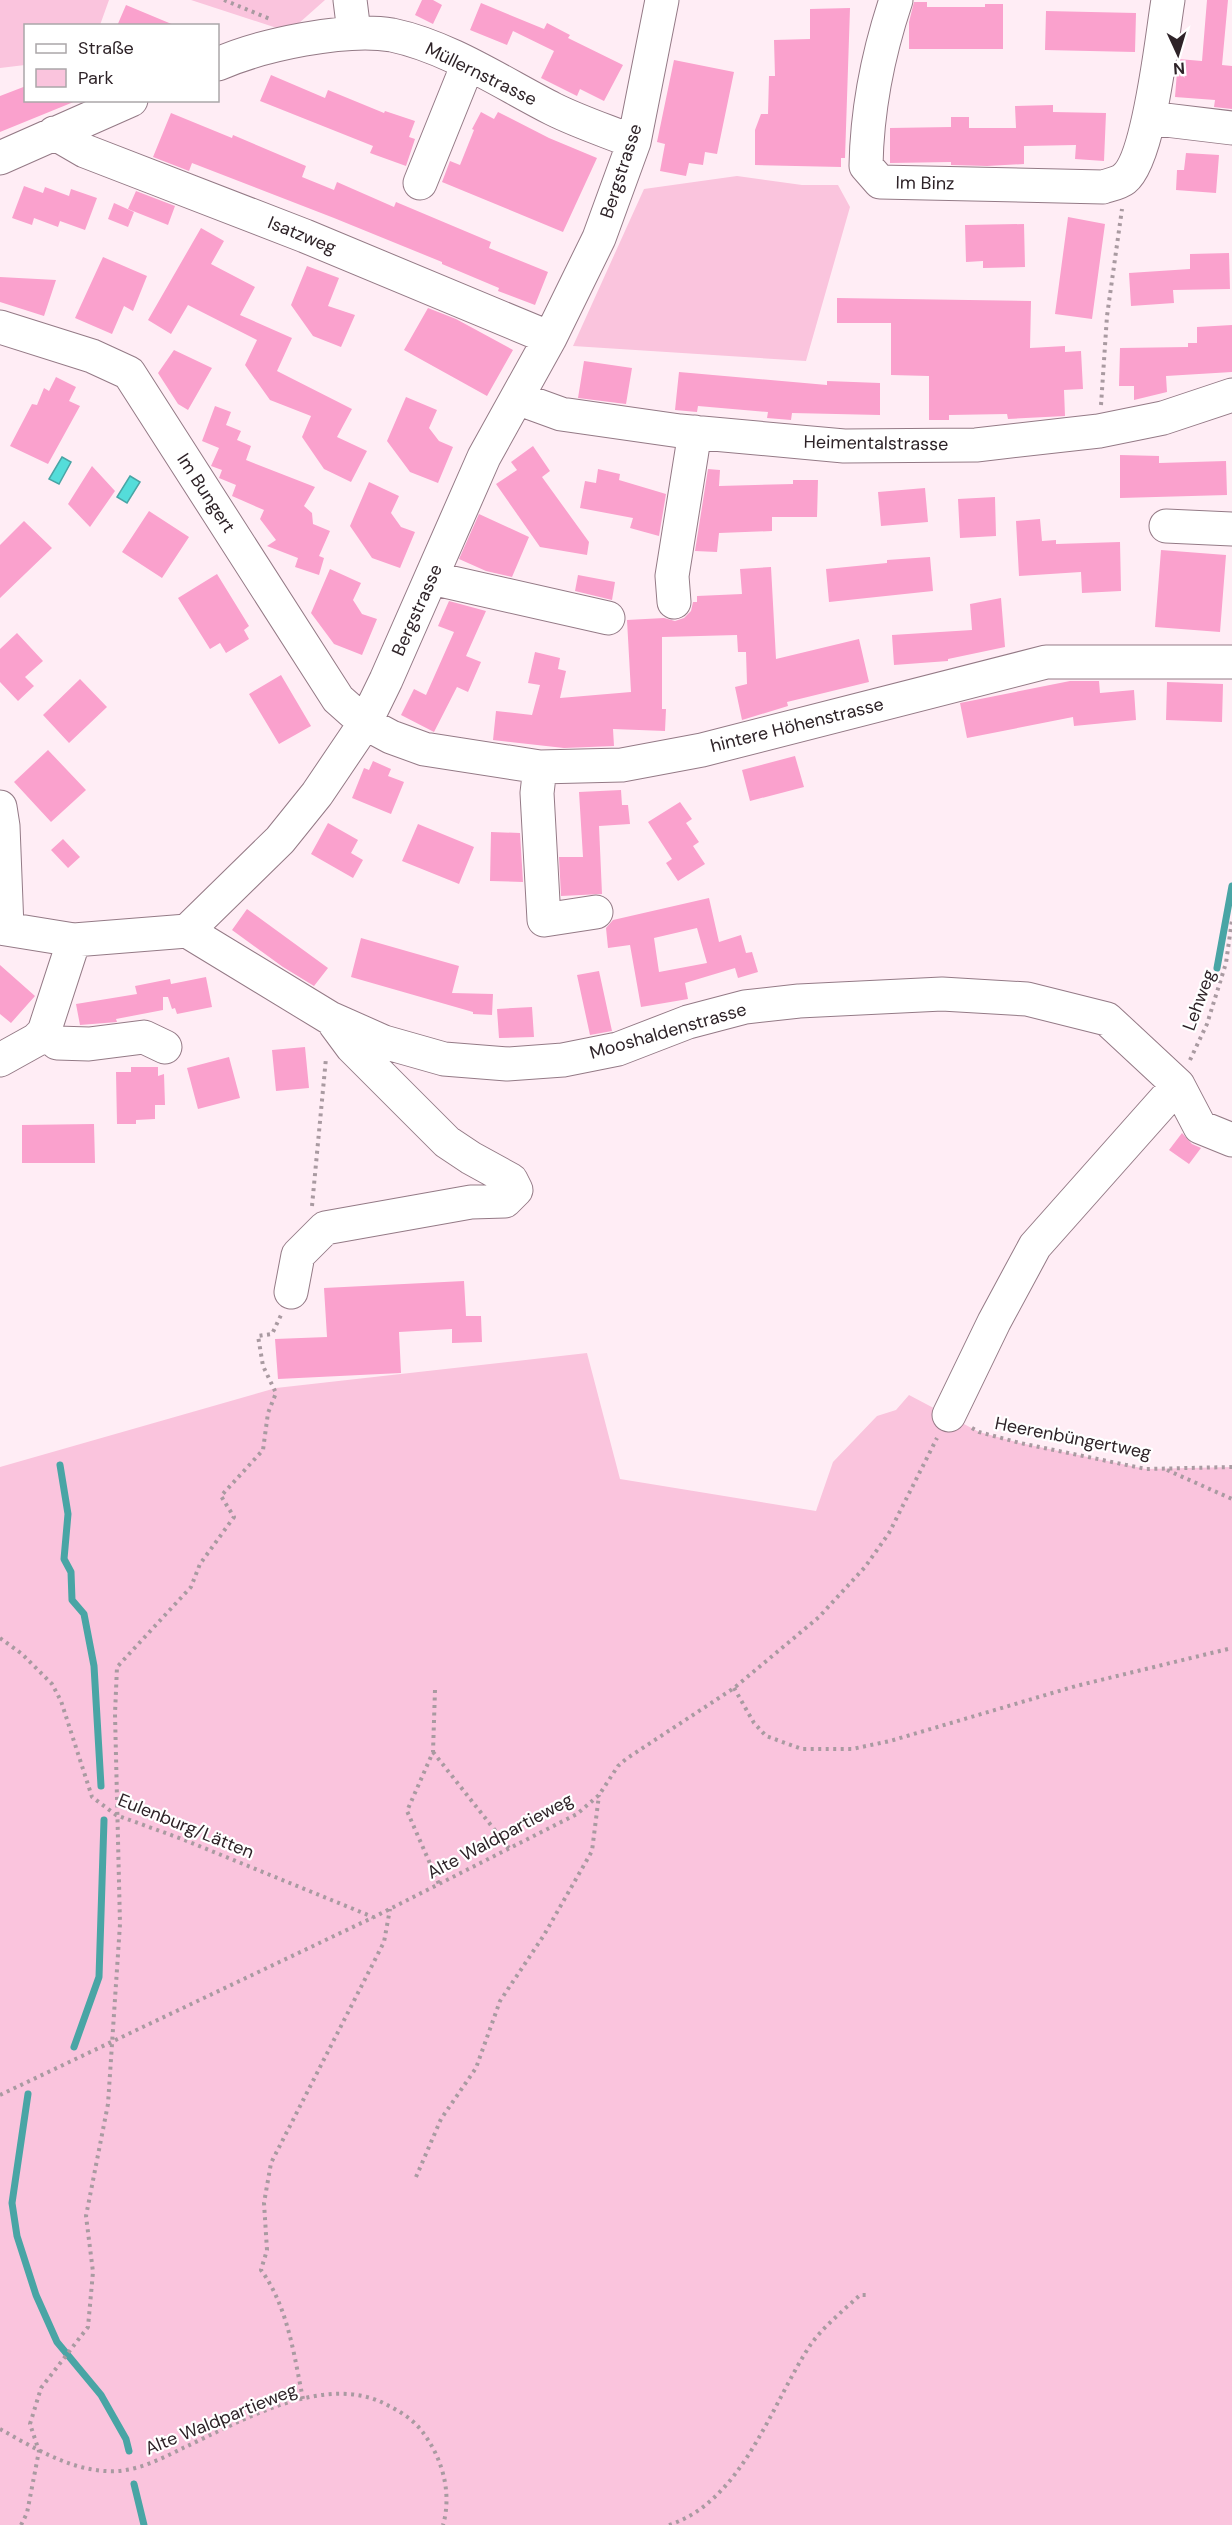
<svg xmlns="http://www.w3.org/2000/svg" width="1232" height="2525" font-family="'DM Sans',sans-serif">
<rect width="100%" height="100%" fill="#ffedf5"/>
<path fill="#fac4dd" d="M0,0H109L100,25L26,26L25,65L0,68Z
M191,0H325L289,32Z
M737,176L802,185H838L850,207L806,361L573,346L644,189Z
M587,1353L620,1479L816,1511L833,1462L877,1416L896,1410L909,1395L979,1432L1020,1443L1146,1469L1232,1467V2525H0V1467L276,1388Z"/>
<path fill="#54ddda" stroke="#49a5a5" stroke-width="1.5" d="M62,457L71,462L59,484L49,479Z
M130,476L140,482L127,503L117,497Z"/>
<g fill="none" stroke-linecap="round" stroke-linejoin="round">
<path stroke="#49a5a5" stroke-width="7" d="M1217,968L1232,886
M60,1465L68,1514L64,1559L71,1572L72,1600L84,1614L94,1666L101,1786
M74,2047L99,1977L104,1820
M28,2094L12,2203L17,2236L36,2295L57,2342L101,2395L126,2439L129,2451
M134,2484L144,2525"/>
</g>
<path fill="#faa1cd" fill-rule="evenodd" d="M422,0H433L442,5L433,24L415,15Z
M1207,0H1228L1222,65L1232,66V109L1214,107L1215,100L1175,97L1178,59L1202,61Z
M914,2H927V7H985V4H1003V49H909V22Z
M481,3L544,29L547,23L570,35L568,38L623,65L604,101L580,89L577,96L541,78L554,51L513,31L507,45L470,30Z
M126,5L174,25V26H117Z
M850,8L845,158H841V167L755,165V130L761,114H768L769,76H775L774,40L810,39V9Z
M1046,11L1136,13L1135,52L1045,50Z
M674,60L734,72L717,154L705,152L703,165L689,163L686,176L660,171L665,144L657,142Z
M271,75L325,98L328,90L384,113L385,111L415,121L409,137L415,139L406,166L370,153L373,146L260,101Z
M26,86V100L76,101L0,132V96Z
M1053,105V112L1106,113L1104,161L1075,159L1076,145L1024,146V164L987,166L951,165V162L890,163V128L951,127V117H969V128H1016L1015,106Z
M481,112L494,119L498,112L549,138L597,158L563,232L442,182L450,161L460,165L474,130L472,129Z
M171,113L232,138L233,135L306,166L302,177L334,190L337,182L394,207L396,202L491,242L489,248L548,272L535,305L498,291L499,288L442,264V262L334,218L192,163L189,171L153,157Z
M1186,153L1219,155L1216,193L1176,190L1177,170H1184Z
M24,186L43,193L45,187L69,196L71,189L97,198L85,230L60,221L58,227L34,218L32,225L12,218Z
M136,191L175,206L168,225L128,209Z
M114,203L134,212L128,227L108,219Z
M1068,217L1105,224L1092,319L1055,314Z
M1024,224L1025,267L983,268V261L966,262L965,225Z
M201,228L224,241L211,264L255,287L240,315L292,338L277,371L352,409L337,437L367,451L351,482L324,469L302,437L311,416L270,400L245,365L257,340L188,305L171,334L148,320Z
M1229,253L1230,289L1173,290L1174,303L1131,306L1129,273L1190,269V254Z
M103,257L147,276L133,311L124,306L112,334L75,318Z
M307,266L339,278L328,306L355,315L341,347L313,336L291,305Z
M0,277L56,280L44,316L0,302Z
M837,298L1031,301L1030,348L1065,346V352L1081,351L1083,389L1064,390L1065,416L1008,419L1007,414L949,415V420H929V376L891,375V323H837Z
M428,308L456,319L513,350L487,396L404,350Z
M1232,325V372L1166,376L1167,392L1134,400V386H1119L1120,348L1188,347V343H1197V327Z
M174,350L212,368L188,410L178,404L158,373Z
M584,361L632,368L626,404L578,398Z
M679,372L827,385V381L880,383V415L792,413L791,420L767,418L768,412L698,406L697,412L675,410Z
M56,377L76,387L69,401L80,406L48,464L10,446L32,404L37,405L44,388L49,391Z
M406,397L437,410L429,428L439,441L453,447L438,483L410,472L387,441Z
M215,406L231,412L226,425L241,431L237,440L251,446L246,460L315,487L304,506L312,513L313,524L330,531L319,556L324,558L319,575L295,567L298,558L267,546L276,540L260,519L264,510L232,496L236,485L219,478L222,470L211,466L219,448L202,441Z
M533,446L550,471L542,477L589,542L587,555L540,547L496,484L517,470L511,462Z
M1120,455L1159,456V463L1226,461L1227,495L1120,498Z
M92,466L115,491L90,527L68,504Z
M598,469L620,474L619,480L666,494L659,536L630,528L633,518L580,508L585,481L596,483Z
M708,469L720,470L719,486L793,484V480H818L817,517H772V531L719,533L717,552L695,551Z
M369,482L399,496L391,513L401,527L415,532L400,568L372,558L350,526Z
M925,488L928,522L881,526L878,492Z
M995,497L996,536L960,538L958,499Z
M149,511L189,537L162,578L122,552Z
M479,514L529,537L512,577L486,571L459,559Z
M1040,519L1042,541L1056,540V544L1120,542L1121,591L1082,593L1081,572L1019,576L1016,521Z
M24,521L52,548L0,598V545Z
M1161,550L1226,555L1220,632L1155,627Z
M930,557L933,591L829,602L826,569L887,563V560Z
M771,567L776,659L859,639L869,682L787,702L788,706L742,720L735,687L747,684L746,652H738L737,635L662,637V709H666L665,731L613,729L614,746L564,748L493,740L496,711L532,715L540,685L528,683L535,652L560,658L558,669L566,671L560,698L631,692L627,620L664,618L675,621L684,618L691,611L693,602H697V596L742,594L740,569Z
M330,569L361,583L353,600L362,614L377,619L362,655L334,644L311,613Z
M217,574L249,626L244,630L249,639L226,653L220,643L210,649L178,598Z
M578,575L615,582L612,600L575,591Z
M1001,598L1005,647L948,659V661L894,665L892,635L972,630L970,604Z
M449,601L486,611L466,656L481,662L468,692L457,687L434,732L401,715L414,689L426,695L454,632L438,626Z
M17,633L43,661L25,677L34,686L18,701L0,682V649Z
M281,675L311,726L279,744L249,694Z
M80,679L107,707L69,743L43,715Z
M1070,681H1099L1100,693L1134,690L1136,720L1074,726L1073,717L967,738L960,703Z
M1167,682L1223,684L1222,722L1166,720Z
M48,750L86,790L51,822L14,782Z
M795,756L804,787L750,801L742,770Z
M373,761L391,769L388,776L404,782L391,814L352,798L364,768L369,770Z
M621,790L622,805H628L630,824L599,826L602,894L561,896L559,857H583L579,792Z
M680,802L692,819L686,823L699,842L693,846L705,864L678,881L666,863L672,859L648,822Z
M328,823L358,840L351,853L363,860L353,878L311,854Z
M418,824L474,847L459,884L402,861Z
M491,832L520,833L523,882L490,881Z
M63,839L80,857L68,868L51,850Z
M709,898L719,942L741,935L746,953L752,952L758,972L738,978L735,968L685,983L688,999L641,1007L630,945L608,948L606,928L613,920ZM697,928L707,963L659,972L654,938Z
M247,909L328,968L314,986L283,967L232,930Z
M361,938L459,966L452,993L493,994L492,1015L473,1014V1012L351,977Z
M0,965L35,996L11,1023L0,1014Z
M599,971L612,1031L590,1035L577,975Z
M206,977L212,1007L177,1014L175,1008L172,1009L168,997H163V1010L116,1019L117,1022L80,1025L76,1004L137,994L135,986L170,979L171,984Z
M532,1007L534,1037L499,1038L497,1009Z
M305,1047L309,1088L276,1091L272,1050Z
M229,1057L240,1098L198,1109L187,1068Z
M131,1067H158V1076L164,1074L165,1105H155V1119L136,1120V1124H117L116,1072H131Z
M94,1124L95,1163H22V1125Z
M1182,1133L1192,1144L1201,1148L1189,1164L1169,1150Z
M464,1281L466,1316H481L482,1342L452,1343V1329L399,1332L401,1373L278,1379L275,1339L327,1337L324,1288Z"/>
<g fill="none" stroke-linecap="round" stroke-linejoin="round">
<g stroke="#947a86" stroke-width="35">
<path id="minor" d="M350,0L354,32
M896,0C878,54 867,109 866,166L880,182L1103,187C1109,185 1119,183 1124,179C1150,159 1162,35 1168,0
M218,64C261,45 345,27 392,35C449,47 502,83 553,109C579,122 607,131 634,142
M1149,118L1232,128
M54,133L85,151L305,236L550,338
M0,158L131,100
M420,183L468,64
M0,327L92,356L129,373L338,699L365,723L391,737L424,749L540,767L622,765L702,750L1046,662H1232
M517,398L561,414L680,431L844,446L976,445L1099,431L1163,418L1232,395
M1166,526L1232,529
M431,578L608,618
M674,602L672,576L695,432
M540,767L537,793L544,920L596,912
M0,807L3,826L7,928
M0,928L74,940L187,931L280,840L317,794L365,723L386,680L484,457L550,338L599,238L634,142L662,0
M187,931L330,1018L384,1042L444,1059L507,1064L563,1060L618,1049L688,1022L745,1007L799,1001L942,994L1027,999L1107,1019L1178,1085L1200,1127L1232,1140
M44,1032L57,1043L89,1044L144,1037L165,1047
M0,1060L36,1040L44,1032L74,940
M291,1292L298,1255L325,1228L471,1202L505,1201L516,1190L511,1180L471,1158L447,1142L352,1047L335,1024
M949,1415L994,1322L1035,1246L1178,1085"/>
</g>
<path stroke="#a99aa1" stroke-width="4" stroke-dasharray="3 4.5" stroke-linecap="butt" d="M224,0L270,19
M1101,405L1107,316L1122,209
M1190,1060L1207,1024L1226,963L1232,920
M312,1206L326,1058
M972,1428L979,1432L1020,1443L1146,1469L1232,1467
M1167,1470L1232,1499
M0,1638L22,1654L52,1684L61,1701L92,1797L116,1815L182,1839L373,1917
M734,1688L754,1723L766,1736L802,1749H852L890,1741L1076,1686L1232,1648
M435,1690L433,1752L407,1811L439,1884
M433,1752L509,1848
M0,2095L374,1917L577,1814L599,1795L618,1766L626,1759L734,1688L819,1617L865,1567L889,1533L937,1438
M416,2177L441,2119L476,2068L500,2001L544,1935L592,1851L599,1795
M303,2399C294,2355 288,2307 261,2270L267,2250L264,2203L271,2163L384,1942L390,1909
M0,2429C36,2449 76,2474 119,2471C141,2469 163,2458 183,2448C240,2422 327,2370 389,2406C403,2413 416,2422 424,2434C443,2460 452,2494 443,2525
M21,2525L27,2513L39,2451L30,2424L41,2388L88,2327L93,2272L86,2216L108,2104L120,1924L115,1714L117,1667L191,1587L200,1564L234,1517L221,1496L263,1450L268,1413L276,1393L263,1366L258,1336L272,1334L281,1315
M669,2525C743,2501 771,2404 811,2344C824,2326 844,2310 860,2295H869"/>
<use href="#minor" stroke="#fff" stroke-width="33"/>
</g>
<g text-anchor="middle" stroke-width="4.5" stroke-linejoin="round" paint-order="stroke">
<g font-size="18" fill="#2e2328" stroke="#fff">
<text transform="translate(481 74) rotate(26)" y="6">Müllernstrasse</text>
<text transform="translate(621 171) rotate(-72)" y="6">Bergstrasse</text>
<text transform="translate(925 183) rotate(1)" y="6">Im Binz</text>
<text transform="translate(302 235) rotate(22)" y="6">Isatzweg</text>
<text transform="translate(876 443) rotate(1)" y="6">Heimentalstrasse</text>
<text transform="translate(206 493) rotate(57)" y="6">Im Bungert</text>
<text transform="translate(417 610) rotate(-66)" y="6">Bergstrasse</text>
<text transform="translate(797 725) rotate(-14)" y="6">hintere Höhenstrasse</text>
<text transform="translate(1199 1000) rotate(-70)" y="6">Lehweg</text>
<text transform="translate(668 1031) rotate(-16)" y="6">Mooshaldenstrasse</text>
<text transform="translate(1073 1438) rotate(11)" y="6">Heerenbüngertweg</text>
<text transform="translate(186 1826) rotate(22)" y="6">Eulenburg/Lätten</text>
<text transform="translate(500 1836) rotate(-28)" y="6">Alte Waldpartieweg</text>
<text transform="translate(221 2419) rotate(-22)" y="6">Alte Waldpartieweg</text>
</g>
</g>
<rect x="24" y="24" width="195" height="78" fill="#ffffff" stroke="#aba7a9" stroke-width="1.5"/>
<rect x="36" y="44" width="30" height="9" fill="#ffffff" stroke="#aba7a9" stroke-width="1.5"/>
<text x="78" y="54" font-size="18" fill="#2e2328">Straße</text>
<rect x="36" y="69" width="30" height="18" fill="#fac4dd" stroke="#aba7a9" stroke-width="1.5"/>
<text x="78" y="84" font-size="18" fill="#2e2328">Park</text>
<g transform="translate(1178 54) rotate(176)" stroke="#ffffff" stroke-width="4.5" paint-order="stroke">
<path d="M0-4.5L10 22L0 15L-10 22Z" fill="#2e2328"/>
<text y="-9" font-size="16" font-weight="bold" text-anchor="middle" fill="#2e2328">N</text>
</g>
</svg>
